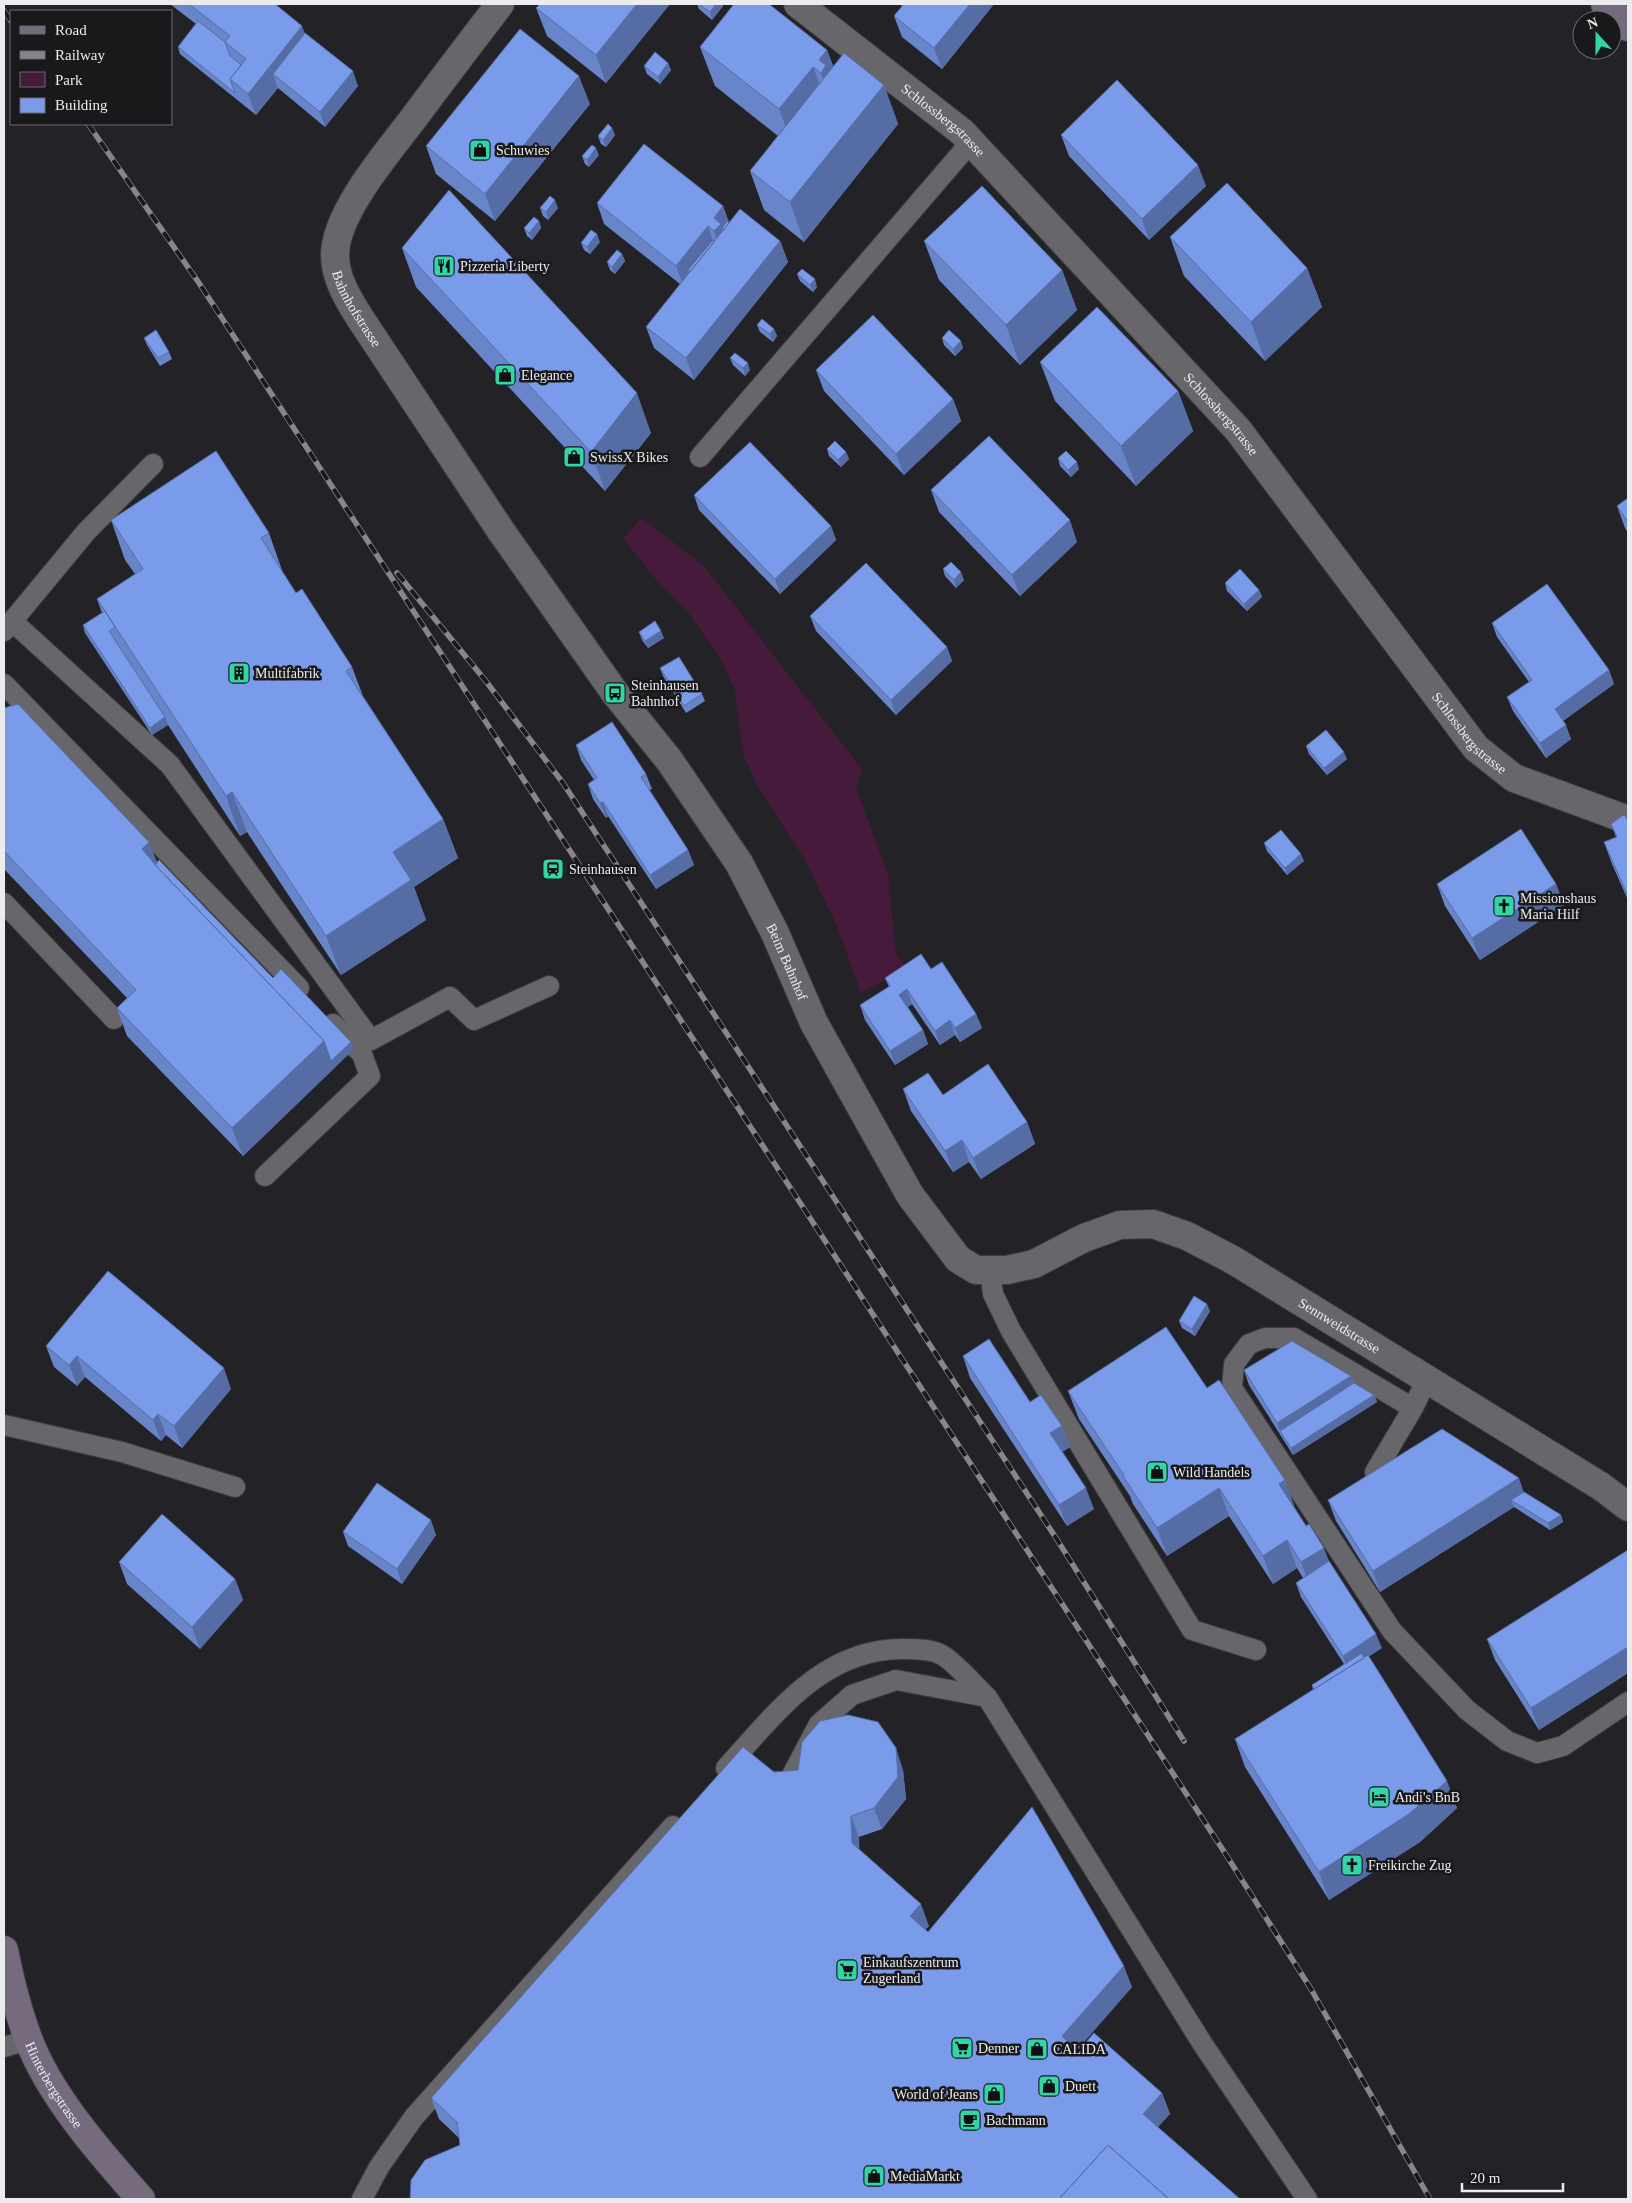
<svg xmlns="http://www.w3.org/2000/svg" width="1632" height="2203" font-family="Georgia,serif">
<rect width="100%" height="100%" fill="#232226"/>
<path fill="#451a3a" d="M642,518L704,566L862,769L856,787L888,875L896,953L907,968L861,993L836,924L805,860L756,784L743,754L734,688L719,656L690,615L658,582L623,538Z"/>
<g fill="none" stroke-linecap="round" stroke-linejoin="round">
<g stroke="#3d3d40" stroke-width="22">
<path id="lane" d="M700,457L971,142
M12,621L170,765L371,1040L450,997L474,1020L549,986
M4,631L86,532L153,464
M4,684L299,988
M4,903L114,1019
M265,1176L370,1076L362,1054L333,1024
M990,1271L993,1294L1011,1331L1192,1630L1256,1650
M1427,1379L1413,1408L1294,1338H1265L1249,1344L1234,1364L1232,1388L1392,1631L1467,1710L1507,1741L1537,1753L1563,1746L1628,1702
M4,1425L122,1452L235,1487
M1375,1472L1413,1408
M726,1768C776,1713 823,1648 904,1649C916,1649 932,1649 942,1655C955,1662 975,1686 987,1697L1202,2043L1307,2199
M782,1794L819,1724L852,1695L896,1680L987,1697
M4,2047L28,2040
M362,2199L379,2167L414,2117L673,1826"/>
</g>
<g stroke="#3d3d40" stroke-width="30">
<g id="street">
<path id="s1" d="M500,4C471,42 442,80 413,119C388,152 335,213 335,255C335,278 348,299 360,318L501,531L615,693L669,760L739,863L775,933L814,1023L910,1195L958,1259L976,1270H1007L1034,1264L1084,1238L1120,1225L1153,1224L1187,1236L1233,1260L1602,1487L1628,1507"/>
<path id="s2" d="M798,4L962,132L1238,430L1476,748L1514,778L1628,820"/>
</g>
</g>
<g stroke="#3d3d40" stroke-width="30">
<g id="secondary">
<path d="M1605,4L1628,27"/>
<path id="s3" d="M4,1950C10,1980 17,2009 28,2038C49,2095 101,2154 141,2199"/>
</g>
</g>
<use href="#lane" stroke="#67676b" stroke-width="20"/>
<use href="#street" stroke="#67676b" stroke-width="28"/>
<use href="#secondary" stroke="#766b7e" stroke-width="28"/>
<g stroke="#87868a" stroke-width="5.5">
<path id="rail" d="M4,11L11,21
M88,124L199,283L1223,1850L1311,1989L1430,2199
M397,573L485,680L563,783L1056,1538L1184,1741"/>
</g>
<use href="#rail" stroke="#19191c" stroke-width="4" stroke-dasharray="11" stroke-linecap="butt"/>
</g>
<path fill="#6985c9" d="M170,4H275L358,86L325,127L278,88L256,115L180,54L178,47L196,24Z
M670,4L606,83L547,36L536,8Z
M697,4H722L723,6L712,20L699,9Z
M899,4H994L942,69L902,37L894,16L902,6Z
M700,47L827,50L833,66L884,85L898,124L804,242L764,210L750,171L778,136L715,86Z
M668,63L671,70L660,84L647,74L644,66Z
M590,104L495,221L436,174L426,146Z
M612,128L615,135L606,147L601,144L598,136Z
M1061,135L1206,186L1149,240L1069,156Z
M599,155L589,167L585,164L582,156Z
M597,203L723,206L729,223L780,241L788,262L694,380L654,348L646,327L680,284L604,224Z
M540,208H558L548,220L543,216Z
M539,221L541,228L532,240L527,236L524,228Z
M1170,237L1307,268L1322,307L1265,361L1184,276Z
M924,241L1062,270L1077,310L1020,365L939,280Z
M600,242L590,254L584,250L581,243Z
M402,248L651,433L605,491L416,287Z
M622,254L625,261L615,274L610,270L607,262Z
M797,274L817,287L813,292L800,281Z
M757,325L774,329L777,336L773,342L760,332Z
M144,338L169,352L172,359L160,366L147,345Z
M942,338L963,348L955,356L944,345Z
M730,358L750,370L745,376L733,365Z
M1040,362L1178,391L1193,431L1136,486L1055,401Z
M816,370L953,399L961,421L904,475L824,391Z
M827,449L846,452L849,459L841,467L829,456Z
M1058,458L1079,469L1071,477L1060,466Z
M931,490L1077,542L1020,596L939,512Z
M694,495L831,526L836,540L780,594L699,510Z
M1628,498V533L1625,528L1617,506Z
M111,520L269,533L283,573L296,593L352,667L363,696L443,819L458,858L414,887L426,920L341,975L247,832L240,836L168,725L152,735L85,633L83,625L102,613L97,599L135,574L125,560Z
M943,569L964,580L956,588L945,576Z
M1225,583L1259,590L1262,597L1247,611L1227,591Z
M810,616L947,647L952,661L896,715L816,631Z
M1492,623L1609,670L1614,684L1563,721L1571,739L1546,758L1513,711L1507,697L1529,682L1497,637Z
M639,632L664,638L648,648L642,640Z
M660,668L702,694L705,701L686,713L663,676Z
M4,708L273,978L354,1049L243,1156L127,1036L117,1008L127,998L4,869Z
M576,745L646,774L652,789L649,790L688,850L694,865L656,889L608,816L606,818L593,799L588,784L594,780L581,760Z
M1306,746L1347,759L1327,775L1309,754Z
M1628,822V900L1612,864L1604,842L1616,837L1611,824Z
M1264,843L1304,861L1287,875L1267,851Z
M1437,884H1556L1564,905L1480,960L1445,906Z
M931,969L976,1014L982,1028L960,1042L955,1035L940,1045L912,1004L908,1007L923,1030L928,1044L895,1065L865,1020L860,1005L889,987L885,978Z
M903,1089L943,1095L1027,1122L1035,1144L981,1179L969,1162L953,1172L911,1111Z
M1210,1311L1195,1336L1182,1328L1179,1321Z
M46,1346L231,1389L182,1448L166,1435L161,1441L85,1377L77,1386L54,1367Z
M963,1356L1030,1402L1062,1426L1070,1447L1062,1452L1094,1509L1067,1526L970,1378Z
M1244,1370L1351,1376L1354,1383L1374,1395L1377,1402L1293,1455L1249,1385Z
M1068,1391L1295,1508L1329,1561L1382,1648L1368,1657L1457,1808L1420,1842L1329,1900L1245,1767L1235,1739L1313,1690L1312,1685L1344,1664L1301,1597L1296,1583L1303,1578L1297,1568L1273,1584L1229,1516L1167,1556L1133,1504L1130,1496L1079,1419Z
M1524,1492L1561,1515L1563,1522L1550,1530L1514,1507L1380,1592L1336,1521L1328,1500Z
M343,1532L436,1535L402,1584L348,1546Z
M1628,1550V1673L1539,1730L1495,1660L1487,1639Z
M119,1562L235,1579L243,1600L200,1649L127,1584Z
M903,1770L906,1799L882,1829L859,1837V1850L929,1926L925,1930L928,1932L1132,1987L1077,2050L1162,2093L1170,2114L460,2145L459,2138L439,2119L431,2098L774,1772Z"/>
<path fill="#556ca4" d="M637,4H670L606,83L596,55Z
M716,4H722L723,6L712,20L710,12Z
M970,4H994L942,69L934,48Z
M302,26L310,47L273,74L278,88L256,115L248,94Z
M827,50L842,90L835,112L821,73L819,60Z
M668,63L671,70L660,84L658,77Z
M813,67L828,106L794,149L779,109Z
M353,71L358,86L325,127L320,112Z
M579,76L590,104L495,221L485,194Z
M884,85L898,124L804,242L790,202Z
M612,128L615,135L606,147L603,140Z
M596,148L599,155L589,167L587,160Z
M1198,165L1206,186L1149,240L1142,219Z
M555,200L558,208L548,220L546,212Z
M723,206L731,227L722,252L714,231V218Z
M539,221L541,228L532,240L529,233Z
M708,226L715,247L688,270L691,278L684,287L676,266Z
M597,234L600,242L590,254L587,247Z
M780,241L788,262L694,380L686,358Z
M622,254L625,261L615,274L612,267Z
M1307,268L1322,307L1265,361L1251,322Z
M1062,270L1077,310L1020,365L1006,325Z
M815,279L817,287L813,292L810,285Z
M774,329L777,336L773,342L770,334Z
M961,341L963,348L955,356L953,349Z
M748,363L750,370L745,376L743,368Z
M1178,391L1193,431L1136,486L1121,446Z
M637,393L651,433L605,491L591,452Z
M953,399L961,421L904,475L896,454Z
M846,452L849,459L841,467L838,460Z
M1077,462L1079,469L1071,477L1068,470Z
M1070,520L1077,542L1020,596L1012,575Z
M831,526L836,540L780,594L775,579Z
M961,572L964,580L956,588L954,580Z
M1259,590L1262,597L1247,611L1244,604Z
M661,631L664,638L648,648L645,641Z
M947,647L952,661L896,715L891,700Z
M1609,670L1614,684L1560,723L1555,709Z
M165,717L168,725L152,735L150,728Z
M1566,725L1571,739L1546,758L1540,743Z
M1344,752L1347,759L1327,775L1324,768Z
M232,792L247,832L240,836L226,796Z
M603,802L608,816L606,818L600,803Z
M443,819L458,858L414,887L426,920L341,975L326,936L393,852Z
M149,842L160,870L142,849Z
M688,850L694,865L656,889L650,875Z
M1301,854L1304,861L1287,875L1285,868Z
M1556,884L1564,905L1480,960L1472,938Z
M907,989L912,1004L905,1009L899,995Z
M976,1014L982,1028L960,1042L955,1028Z
M950,1020L955,1035L940,1045L935,1031Z
M923,1030L928,1044L895,1065L890,1051Z
M324,1041L351,1042L354,1049L243,1156L232,1128Z
M1027,1122L1035,1144L981,1179L973,1158Z
M962,1140L969,1162L953,1172L945,1151Z
M1207,1304L1210,1311L1195,1336L1192,1329Z
M77,1356L85,1377L77,1386L69,1365Z
M224,1368L231,1389L182,1448L174,1426Z
M1351,1376L1357,1391L1280,1431L1277,1423Z
M1374,1395L1377,1402L1293,1455L1291,1448Z
M158,1414L166,1435L161,1441L153,1420Z
M1062,1426L1070,1447L1058,1455L1050,1433Z
M1519,1478L1526,1499L1511,1500L1514,1507L1380,1592L1373,1571Z
M1285,1480L1295,1508L1279,1484Z
M1086,1488L1094,1509L1067,1526L1059,1505Z
M1219,1488L1229,1516L1167,1556L1157,1528Z
M1561,1515L1563,1522L1550,1530L1548,1523Z
M431,1520L436,1535L402,1584L397,1569Z
M1287,1540L1297,1568L1273,1584L1263,1556Z
M1324,1548L1334,1575L1311,1590L1301,1562Z
M235,1579L243,1600L200,1649L192,1627Z
M1376,1634L1382,1648L1348,1670L1343,1656Z
M1628,1647V1673L1539,1730L1531,1708Z
M896,1748L903,1770L906,1799L882,1829L874,1808Z
M1447,1781L1457,1808L1420,1842L1329,1900L1319,1872Z
M851,1816L859,1837L860,1865L852,1843Z
M921,1904L929,1926L918,1937L910,1916Z
M1124,1966L1132,1987L1070,2058L1062,2036Z
M1162,2093L1170,2114L1151,2135L1143,2114Z"/>
<path fill="#7a9bea" stroke="#556ca4" d="M189,4H275L302,26L248,94L230,79L246,59L225,42L230,36Z
M540,4H637L596,55L536,8Z
M699,4H716L710,12Z
M734,4H769L827,50L819,60L826,65L821,73L813,67L779,109L700,47Z
M904,4H970L934,48L894,16Z
M198,21L225,42L230,56L241,65L230,79L235,93L178,47Z
M520,29L579,76L485,194L426,146Z
M305,33L353,71L320,112L273,74Z
M655,52L668,63L658,77L644,66Z
M844,53L884,85L790,202L750,171Z
M1117,80L1198,165L1142,219L1061,135Z
M608,124L612,128L603,140L598,136Z
M644,144L723,206L714,218L721,224L714,231L708,226L676,266L597,203Z
M592,145L596,148L587,160L582,156Z
M1227,183L1307,268L1251,322L1170,237Z
M982,186L1062,270L1006,325L924,241Z
M449,190L637,393L591,452L402,248Z
M550,196L555,200L546,212L540,208Z
M740,209L780,241L686,358L646,327Z
M534,217L539,221L529,233L524,228Z
M727,221L729,223L723,231L722,228Z
M591,230L597,234L587,247L581,243Z
M713,240L715,241L690,272L688,270Z
M617,250L622,254L612,267L607,262Z
M802,269L815,279L810,285L797,274Z
M1097,307L1178,391L1121,446L1040,362Z
M873,315L953,399L896,454L816,370Z
M762,319L774,329L770,334L757,325Z
M156,330L169,352L158,358L144,338Z
M949,330L961,341L953,349L942,338Z
M735,353L748,363L743,368L730,358Z
M989,436L1070,520L1012,575L931,490Z
M835,441L846,452L838,460L827,449Z
M750,442L831,526L775,579L694,495Z
M216,451L269,533L261,538L296,593L302,589L352,667L346,671L443,819L393,852L411,880L326,936L232,792L226,796L97,599L143,569L111,520Z
M1066,451L1077,462L1068,470L1058,458Z
M1628,498V522L1617,506Z
M951,562L961,572L954,580L943,569Z
M866,563L947,647L891,700L810,616Z
M1240,569L1259,590L1244,604L1225,583Z
M1547,584L1609,670L1555,709L1566,725L1540,743L1507,697L1532,680L1492,623Z
M105,611L115,627L109,631L165,717L150,728L83,625Z
M655,621L661,631L645,641L639,632Z
M679,657L702,694L684,706L660,668Z
M18,704L149,842L142,849L158,868L324,1041L232,1128L117,1008L136,990L4,851V708Z
M612,722L646,774L641,777L688,850L650,875L603,802L600,803L588,784L597,778L576,745Z
M1326,730L1344,752L1324,768L1306,746Z
M1623,815L1626,817L1628,822V896L1604,842L1617,837L1611,824Z
M1521,829L1556,884L1472,938L1437,884Z
M1281,830L1301,854L1285,868L1264,843Z
M159,860L273,978L281,969L351,1042L331,1061L324,1041L158,868L155,865Z
M921,954L931,969L942,962L976,1014L955,1028L950,1020L935,1031L907,989L899,995L923,1030L890,1051L860,1005L890,986L885,978Z
M988,1064L1027,1122L973,1158L962,1140L945,1151L903,1089L928,1073L943,1095Z
M108,1271L224,1368L174,1426L158,1414L153,1420L77,1356L69,1365L46,1346Z
M1194,1296L1207,1304L1192,1329L1179,1321Z
M1166,1327L1207,1388L1219,1380L1285,1480L1279,1484L1306,1526L1309,1524L1324,1548L1301,1562L1287,1540L1263,1556L1219,1488L1157,1528L1123,1476L1124,1475L1068,1391Z
M989,1339L1030,1402L1041,1395L1062,1426L1050,1433L1086,1488L1059,1505L963,1356Z
M1292,1341L1351,1376L1277,1423L1244,1370Z
M1354,1383L1374,1395L1291,1448L1280,1431Z
M1442,1429L1519,1478L1373,1571L1328,1500Z
M377,1483L431,1520L397,1569L343,1532Z
M1524,1492L1561,1515L1548,1523L1511,1500Z
M162,1514L235,1579L192,1627L119,1562Z
M1628,1550V1647L1531,1708L1487,1639Z
M1329,1561L1376,1634L1343,1656L1296,1583Z
M1362,1653L1364,1658L1314,1689L1312,1685Z
M1368,1655L1447,1781L1409,1814L1319,1872L1235,1739Z
M848,1715L878,1722L896,1748L898,1777L874,1808L851,1816L852,1843L921,1904L910,1916L928,1932L1032,1807L1124,1966L1062,2036L1078,2051L1094,2033L1162,2093L1143,2114L1240,2199H1169L1108,2145L1059,2199H410L411,2180L425,2160L460,2145L457,2122L431,2098L743,1747L774,1772L798,1770L802,1742L820,1721Z
M1108,2145L1169,2199H1059Z"/>
<defs>
<g id="shop-square" transform="scale(1.125)"><rect x="-9" y="-9" width="18" height="18" rx="4" fill="#32d4a8" stroke="#19191c"/><path d="M-5-2.5h2.3a2.7 3.5 0 0 1 5.4 0H5L5.5 6h-11ZM-1.5-2.5h3a1.5 2.3 0 0 0-3 0Z" fill="#111"/></g>
<g id="restaurant-square" transform="scale(1.125)"><rect x="-9" y="-9" width="18" height="18" rx="4" fill="#32d4a8" stroke="#19191c"/><path d="M-5-6h1v4h1v-4h1v4h1v-4h1v5L-1.5 .5V6h-2V.5L-5-1ZM5-6V6H3V1.5H1.5Q1.5-4 5-6Z" fill="#111"/></g>
<g id="building-square" transform="scale(1.125)"><rect x="-9" y="-9" width="18" height="18" rx="4" fill="#32d4a8" stroke="#19191c"/><path d="M-4-6H4V6H1V3H-1V6H-4ZM-2.5-4.3h1.7v1.8h-1.7ZM.8-4.3h1.7v1.8H.8ZM-2.5-1h1.7V.8h-1.7ZM.8-1h1.7V.8H.8Z" fill="#111"/></g>
<g id="bus-square" transform="scale(1.125)"><rect x="-9" y="-9" width="18" height="18" rx="4" fill="#32d4a8" stroke="#19191c"/><path d="M-5-6H5V4H4V6H2V4H-2V6H-4V4H-5ZM-3.5-4V0h7V-4ZM-3.5 1.2v1.5H-2V1.2ZM2 1.2v1.5H3.5V1.2Z" fill="#111"/></g>
<g id="station-square" transform="scale(1.125)"><rect x="-9" y="-9" width="18" height="18" rx="4" fill="#32d4a8" stroke="#19191c"/><path d="M-3-6H3Q5-6 5-4V2Q5 4 3 4L4.5 6H3L1.5 4h-3L-3 6H-4.5L-3 4Q-5 4-5 2V-4Q-5-6-3-6ZM-3.5-4v3h7v-3ZM-3.5 1v1.5H-2V1ZM2 1v1.5H3.5V1Z" fill="#111"/></g>
<g id="church-square" transform="scale(1.125)"><rect x="-9" y="-9" width="18" height="18" rx="4" fill="#32d4a8" stroke="#19191c"/><path d="M-1.2-6h2.4v3.5h3.3v2.4h-3.3V6h-2.4V-.1h-3.3v-2.4h3.3Z" fill="#111"/></g>
<g id="hotel-square" transform="scale(1.125)"><rect x="-9" y="-9" width="18" height="18" rx="4" fill="#32d4a8" stroke="#19191c"/><path d="M-6-4.5h1.5V1H6V5H4.5V3h-9V5H-6ZM-4 0a1.8 1.8 0 1 1 3.6 0ZM.5 0V-2.5h3Q6-2.5 6 0Z" fill="#111"/></g>
<g id="supermarket-square" transform="scale(1.125)"><rect x="-9" y="-9" width="18" height="18" rx="4" fill="#32d4a8" stroke="#19191c"/><path d="M-6-5.5h2.5l.6 2H6L4.5 2H-2.5L-4.4-4H-6ZM-1.5 3.2a1.3 1.3 0 1 0 .1 0ZM3 3.2a1.3 1.3 0 1 0 .1 0Z" fill="#111"/></g>
<g id="cafe-square" transform="scale(1.125)"><rect x="-9" y="-9" width="18" height="18" rx="4" fill="#32d4a8" stroke="#19191c"/><path d="M-5.5-4.5H6V0H3Q3 3.5 0 3.5H-2.5Q-5.5 3.5-5.5 0ZM3-3.2v2h1.7v-2ZM-6 4.5H4V6H-6Z" fill="#111"/></g>
</defs>
<g fill-rule="evenodd">
<use href="#shop-square" x="480" y="150"/>
<use href="#restaurant-square" x="444" y="266"/>
<use href="#shop-square" x="505" y="375"/>
<use href="#shop-square" x="574" y="457"/>
<use href="#building-square" x="239" y="673"/>
<use href="#bus-square" x="615" y="693"/>
<use href="#station-square" x="553" y="869"/>
<use href="#church-square" x="1504" y="906"/>
<use href="#shop-square" x="1157" y="1472"/>
<use href="#hotel-square" x="1379" y="1797"/>
<use href="#church-square" x="1352" y="1865"/>
<use href="#supermarket-square" x="847" y="1970"/>
<use href="#supermarket-square" x="962" y="2048"/>
<use href="#shop-square" x="1037" y="2049"/>
<use href="#shop-square" x="1049" y="2086"/>
<use href="#shop-square" x="994" y="2094"/>
<use href="#cafe-square" x="970" y="2120"/>
<use href="#shop-square" x="874" y="2176"/>
</g>
<g text-anchor="middle" stroke-width="5" stroke-linejoin="round" paint-order="stroke">
<g font-size="14" fill="#ececef" stroke="#19191c">
<text dy="5" stroke="none"><textPath href="#s2" startOffset="186">Schlossbergstrasse</textPath></text>
<text dy="5" stroke="none"><textPath href="#s1" startOffset="362">Bahnhofstrasse</textPath></text>
<text dy="5" stroke="none"><textPath href="#s2" startOffset="591">Schlossbergstrasse</textPath></text>
<text dy="5" stroke="none"><textPath href="#s2" startOffset="996">Schlossbergstrasse</textPath></text>
<text dy="5" stroke="none"><textPath href="#s1" startOffset="1146">Beim Bahnhof</textPath></text>
<text dy="5" stroke="none"><textPath href="#s1" startOffset="1910">Sennweidstrasse</textPath></text>
<text dy="5" stroke="none"><textPath href="#s3" startOffset="145">Hinterbergstrasse</textPath></text>
</g>
<g font-size="14" fill="#ececef" stroke="#19191c" text-anchor="start">
<text x="496" y="155">Schuwies</text>
<text x="460" y="271">Pizzeria Liberty</text>
<text x="521" y="380">Elegance</text>
<text x="590" y="462">SwissX Bikes</text>
<text x="255" y="678">Multifabrik</text>
<text x="631" y="690">Steinhausen<tspan x="631" dy="16">Bahnhof</tspan></text>
<text x="569" y="874">Steinhausen</text>
<text x="1520" y="903">Missionshaus<tspan x="1520" dy="16">Maria Hilf</tspan></text>
<text x="1173" y="1477">Wild Handels</text>
<text x="1395" y="1802">Andi's BnB</text>
<text x="1368" y="1870">Freikirche Zug</text>
<text x="863" y="1967">Einkaufszentrum<tspan x="863" dy="16">Zugerland</tspan></text>
<text x="978" y="2053">Denner</text>
<text x="1053" y="2054">CALIDA</text>
<text x="1065" y="2091">Duett</text>
<text x="978" y="2099" text-anchor="end">World of Jeans</text>
<text x="986" y="2125">Bachmann</text>
<text x="890" y="2181">MediaMarkt</text>
</g>
</g>
<rect width="1632" height="2203" fill="none" stroke="#ececef" stroke-width="10"/>
<rect x="10" y="10" width="162" height="115" fill="#19191c" stroke="#6d6d70"/>
<rect x="20" y="26" width="25" height="8" fill="#766b7e" stroke="#6d6d70"/>
<text x="55" y="35" font-size="15" fill="#ececef">Road</text>
<rect x="20" y="51" width="25" height="8" fill="#87868a" stroke="#6d6d70"/>
<text x="55" y="60" font-size="15" fill="#ececef">Railway</text>
<rect x="20" y="72" width="25" height="15" fill="#451a3a" stroke="#6d6d70"/>
<text x="55" y="85" font-size="15" fill="#ececef">Park</text>
<rect x="20" y="98" width="25" height="15" fill="#7a9bea" stroke="#6d6d70"/>
<text x="55" y="110" font-size="15" fill="#ececef">Building</text>
<g transform="translate(1597 35) rotate(339)"><circle r="24" fill="#19191c" stroke="#6d6d70"/>
<path d="M0-4L9 19L0 12L-9 19Z" fill="#32d4a8"/>
<text y="-8" font-size="14" font-weight="bold" text-anchor="middle" fill="#ececef">N</text>
</g>
<path d="M1462 2183v8h101v-8" fill="none" stroke="#ececef" stroke-width="2.5"/>
<text x="1470" y="2183" font-size="15" fill="#ececef" stroke="#19191c" stroke-width="4" paint-order="stroke">20 m</text>
</svg>
